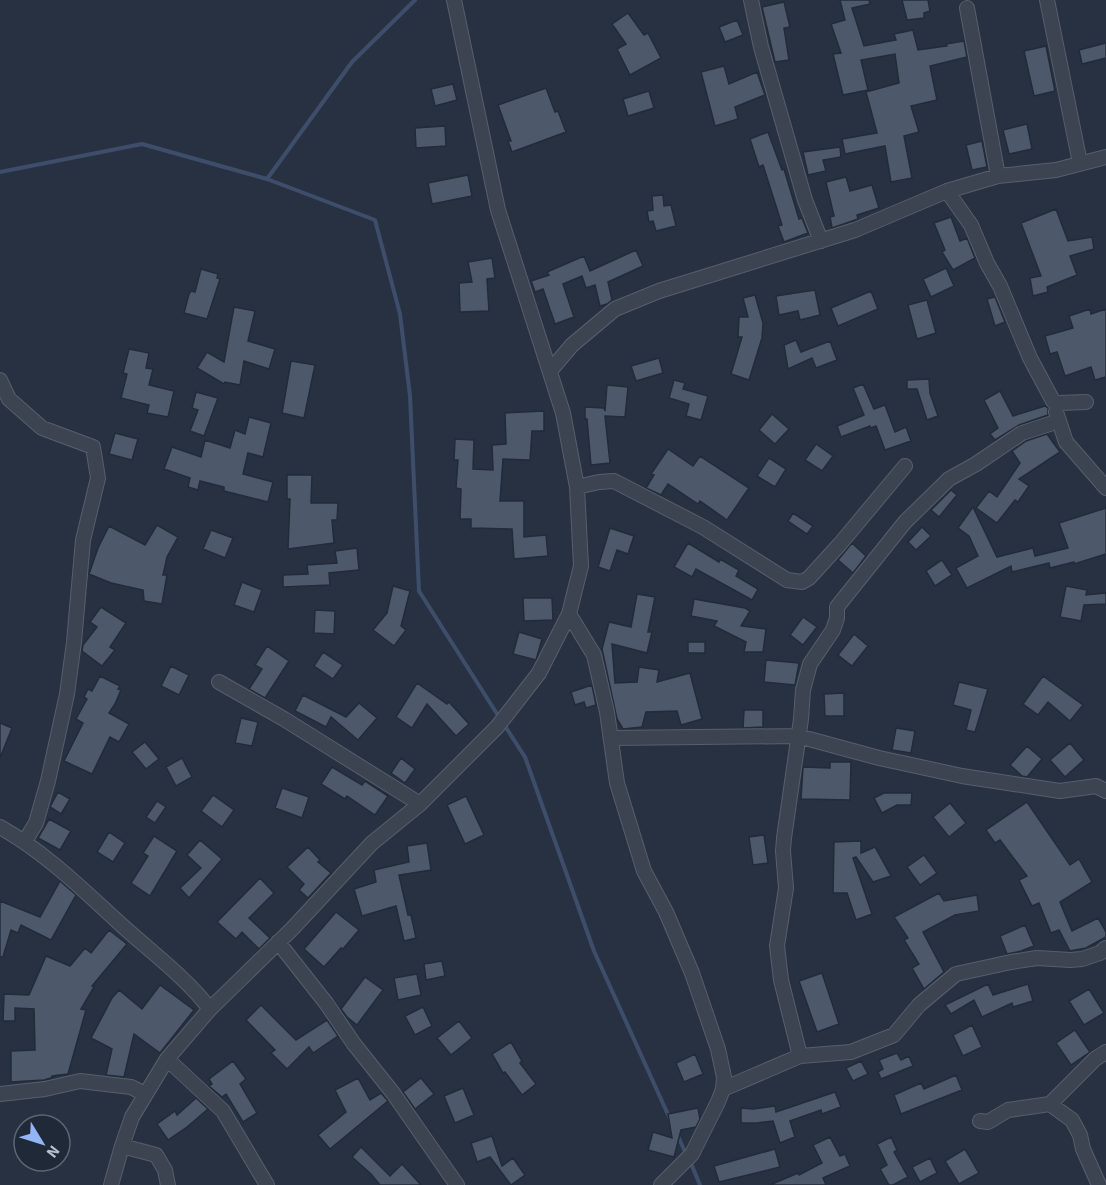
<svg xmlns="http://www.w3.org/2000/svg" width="1106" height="1185" font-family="'Source Sans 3',sans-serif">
<rect width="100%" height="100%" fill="#283142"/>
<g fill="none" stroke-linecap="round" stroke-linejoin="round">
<path stroke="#3e4e6a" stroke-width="4" d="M0,172L142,144L267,179L375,220L400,314L410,396L419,591L499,717
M267,179L352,62L415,0
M503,723L525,757L594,951L670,1119
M677,1134L686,1154
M690,1161L700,1185"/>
</g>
<path fill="#4e586b" stroke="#222b39" stroke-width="1.5" d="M840,0H869L870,4L852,8L864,46L896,40L894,34L913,30L918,50L947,46L946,44L964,41L967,57L930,66L937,100L911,106L919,132L904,136L912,178L891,182L885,146L845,154L842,139L877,133L866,92L899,83L895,54L861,60L868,90L843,95L833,54L841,53L831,24L845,20Z
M902,0H928L930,11L924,13V18L907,20Z
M784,2L790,27L784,28L789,60L775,62L762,7Z
M628,13L644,35L648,33L661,58L630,75L617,49L626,44L612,24Z
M737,20L743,35L725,42L719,27Z
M1106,43V58L1082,64L1079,50Z
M1046,46L1055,91L1034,96L1024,51Z
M724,66L729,84L757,72L765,95L735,107L738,119L715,126L701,72Z
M453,84L457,100L435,106L431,89Z
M546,88L555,112L558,111L566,132L512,152L508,141H511L498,105Z
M649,91L654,108L628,116L623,99Z
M1027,124L1032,149L1009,154L1003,130Z
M445,126L446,146L416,148L415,128Z
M768,132L782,170L784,169L799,219L802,218L808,233L784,242L778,226L782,225L763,165L759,167L750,139Z
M982,141L987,167L972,170L966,145Z
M840,147L841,157L823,160L826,171L808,175L803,152Z
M468,175L472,196L432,204L428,183Z
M846,177L850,191L872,185L879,208L857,215L858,219L832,228L830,217L834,216L826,182Z
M663,195L664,206L671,205L676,226L656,231L653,221L649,222L647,211L653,210L652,196Z
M1056,209L1068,241L1092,237L1094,249L1070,256L1077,275L1047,287L1048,292L1033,296L1030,278L1041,276L1021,223Z
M951,217L960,241L967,238L975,258L953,270L942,252L945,250L934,223Z
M636,250L643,266L608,282L612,300L607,304L600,306L595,285L586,288L582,276L563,284L574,317L555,324L543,289L535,292L531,281L549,275L547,272L584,256L590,271Z
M492,258L495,278L487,279L489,311L460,312L459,283L472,282L468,262Z
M946,268L954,286L931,297L923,279Z
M201,269L218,274L217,278L220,279L207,319L184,313L189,294L191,291L195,292Z
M815,290L820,315L800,320L798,311L779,315L776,296Z
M871,291L878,309L838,326L831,308Z
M755,295L763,323L762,338L749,380L731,374L742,337H738L739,317H748L743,298Z
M995,297L1005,322L995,326L987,299Z
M927,300L936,333L917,339L908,305Z
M234,307L255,311L248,341L275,349L269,369L244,361L240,385L225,382L224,384L197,368L207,352L224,362Z
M1090,309L1091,314L1106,309V377L1095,380L1091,367L1065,376L1057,352L1050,354L1045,336L1073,328L1069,316Z
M796,340L801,352L830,341L837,360L816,368L812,358L788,369L784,345Z
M129,349L149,353L146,368L153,369L149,385L174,391L168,417L147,413L149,405L121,398L127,374L123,373Z
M659,358L663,373L636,381L631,366Z
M291,361L315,365L304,418L282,413Z
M929,379L930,393L938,416L927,420L917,389H907V380Z
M674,380L685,383L683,389L708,396L701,420L686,416L689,404L669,398Z
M863,384L874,409L885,405L895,432L906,427L911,441L885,450L876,426L871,428L870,426L841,437L837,426L864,415L853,388Z
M607,385L628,387L625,417L605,416L610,463L591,465L587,419H585V407L604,408L605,411Z
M1000,391L1013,416L1045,406L1048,408V415L1019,425L995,440L990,434L998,428L984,400Z
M196,392L218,398L204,436L190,431L198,410L192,408Z
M544,411V431H532L530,460L503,459L500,501H524V537L546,535L548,556L514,559L512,529L471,528V519H460L461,489L456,488L458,460H454L455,439L474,440L473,469L493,470L492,445L506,444L505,413Z
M772,414L789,429L775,444L759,430Z
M249,417L271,423L263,457L248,453L243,474L273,482L268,502L224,491V487L200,481L198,490L188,487L190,478L164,469L172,447L201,457L205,440L230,448L235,430L245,434Z
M115,433L138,439L132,460L109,454Z
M1047,434L1060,452L1019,479L1029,486L1018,502L1015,500L997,523L976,508L989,491L997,497L1020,463L1012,451L1026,441Z
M816,444L833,456L822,471L805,460Z
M668,449L693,466L700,456L749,488L727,520L700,501L698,504L668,484L661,495L646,488L654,475L651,474Z
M769,458L786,469L775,487L757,476Z
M287,475H312L311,503H338L337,520H332L334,543L288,549L290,499H287Z
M951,490L957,495L939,517L931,510Z
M973,507L997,557L1033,548L1035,556L1068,548L1059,523L1106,508V554L1074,564V562L1050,568L1049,563L1012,572L1011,566L967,588L956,568L978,556L969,536L958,528Z
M793,513L813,526L807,534L788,521Z
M157,525L178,537L167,557L163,575H167L162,604L144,601L143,590L111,583L89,574L98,548L109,526L145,545Z
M922,527L931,536L916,550L908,542Z
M610,528L634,536L628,554L617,550L610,571L598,567Z
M211,530L233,538L225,558L203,549Z
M688,543L719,562L720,559L739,570L736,576L758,589L752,600L696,569L692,577L674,567Z
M852,543L866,556L853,573L838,560Z
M357,548L359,570L329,573L330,585L283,587V575L308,574L307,565L337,563L335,551Z
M942,560L952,575L935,586L926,571Z
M242,582L262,590L254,612L234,605Z
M393,586L410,591L401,626L406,630L394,646L373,630L387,613Z
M1066,586L1087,590L1086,595L1106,593V604L1084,605L1081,621L1060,617Z
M637,594L655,597L648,632H652L647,653L612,644L615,683L637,682L639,667L659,670L657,682L690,673L702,719L681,725L677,711L646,712L642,727L623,729L617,719L602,649L609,622L631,627Z
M523,598H552L553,620L524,621Z
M694,599L745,608L750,611L741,626L766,629L763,652H744L746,642L714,626L717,621L691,616Z
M101,607L126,623L110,647L115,650L102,666L82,651L83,645L97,627L90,622Z
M315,610L335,611L334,634L314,633Z
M803,617L817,627L803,645L790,635Z
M519,632L542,639L536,660L513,654Z
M854,634L868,646L852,666L838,655Z
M688,642H705V653H688Z
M267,646L289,661L265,698L249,689L262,669L255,665Z
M323,652L343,665L333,679L314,666Z
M766,660L799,663L795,685L764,682Z
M171,666L189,675L179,695L161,686Z
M100,676L120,686L118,689L121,690L115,704L109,713L129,724L119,742L110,737L92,774L64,761L83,723L76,719L87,699L84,697L88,689L92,691Z
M1043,676L1083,705L1070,721L1048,702L1038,715L1023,704Z
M959,682L988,689L975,732L966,730L971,710L953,705Z
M417,683L447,704L449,702L469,724L456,736L427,704L412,728L396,717Z
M592,685L596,705L586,708L584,702L575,705L571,692Z
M844,693V716H825L824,694Z
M303,695L346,717L359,703L377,718L358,740L331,717L326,727L295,711Z
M744,710H763V727L743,728Z
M241,718L258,722L252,746L235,743Z
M0,723L12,728L0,758Z
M896,728L915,731L911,753L892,750Z
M145,742L159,759L146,769L132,752Z
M1070,743L1084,760L1065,777L1050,760Z
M1027,746L1042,759L1027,777L1022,776L1010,765Z
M182,758L192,777L176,786L166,767Z
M401,758L415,769L405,783L391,773Z
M830,762H851L850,800L801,799L803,767L830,768Z
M332,767L362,785L365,781L388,796L375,815L347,796L345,799L321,784Z
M282,788L309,797L302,818L275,808Z
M58,792L70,799L61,814L50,807Z
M884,793H912L911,805H897L882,813L874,798Z
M213,795L234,810L222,827L201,811Z
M466,796L484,835L465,844L447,805Z
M157,801L166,807L155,823L146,817Z
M1027,802L1070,865L1079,859L1092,882L1060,902L1072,931L1098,918L1106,932V937L1086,948L1070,951L1059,930L1051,933L1039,903L1032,906L1019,880L1027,876L1000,840L995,843L986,830Z
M950,803L966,823L949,837L933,817Z
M49,819L71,831L60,850L38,838Z
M109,832L125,843L113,862L97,852Z
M764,835L768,863L753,865L749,837Z
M154,836L177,851L150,896L131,883L148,856L143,853Z
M200,840L222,859L189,898L180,888L201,868L187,855Z
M861,841V853L875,847L891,876L873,882L856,857L853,858L872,914L856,920L847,893H833L834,842Z
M427,843L431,870L399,875L408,915H411L416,938L404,941L396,906L362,916L354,889L376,882L374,870L409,862L407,846Z
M308,847L320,860L318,862L331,873L308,898L299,890L304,884L287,867Z
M924,855L937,873L920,885L907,867Z
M260,878L274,893L249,918L270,938L259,949L242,932L236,939L217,922Z
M60,881L76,895L51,940L21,925L18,933L11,930L3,957H0V901L40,917Z
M939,893L944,901L977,895L979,911L955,915L923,932L944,972L924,989L912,968L919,964L904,940L908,938L894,917Z
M336,912L359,930L343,949L341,948L324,967L304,949Z
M1025,925L1034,946L1021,951L1007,954L1000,936Z
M109,930L127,944L92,986L94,987L81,1009L86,1010L68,1074L52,1076L51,1078L44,1080L11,1082V1051L35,1050L34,1009L15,1008V1021H3L4,994L29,995L46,956L70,966L85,948L91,953Z
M442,961L445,976L426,980L424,964Z
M822,973L839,1024L817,1032L799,981Z
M417,974L421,995L398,1000L394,978Z
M365,977L383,990L357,1025L347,1017L341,1009Z
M988,984L993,995L1028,984L1033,1001L1013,1007L1012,1003L982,1017L974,1000L951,1014L945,1005Z
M160,985L194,1010L160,1053L134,1034L124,1077L106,1075L112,1049L91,1038L112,998L119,990L142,1009Z
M1089,989L1104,1013L1084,1025L1069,1001Z
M261,1005L296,1040L327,1020L338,1036L313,1053L309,1047L287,1069L271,1053L275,1050L246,1020Z
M423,1007L432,1026L415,1035L405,1016Z
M459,1021L472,1038L451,1055L437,1038Z
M972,1025L982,1047L963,1056L953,1035Z
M1075,1030L1090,1052L1071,1065L1056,1043Z
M511,1042L522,1061L520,1063L536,1084L522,1095L505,1072L503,1073L492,1054Z
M897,1053L901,1060L909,1056L913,1066L881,1079L878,1072L883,1069L879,1060Z
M695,1054L703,1074L684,1082L676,1063Z
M233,1061L246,1079L240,1084L257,1113L243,1122L226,1094L222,1097L209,1086L212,1084L209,1079Z
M861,1061L868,1074L853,1081L846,1068Z
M956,1075L962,1090L901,1114L894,1095L921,1083L924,1089Z
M358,1078L370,1100L381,1093L388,1101L330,1149L318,1135L346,1112L335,1090Z
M421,1078L434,1094L415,1109L403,1092Z
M463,1088L474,1115L455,1123L444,1096Z
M835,1092L841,1107L822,1114L821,1110L790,1121L795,1137L780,1143L773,1121L757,1123H741V1108L753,1109L775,1106L776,1112Z
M196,1098L208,1109L187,1127L168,1140L157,1124L175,1111L177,1115Z
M698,1108L700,1119L696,1127L681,1130L674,1157L648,1150L653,1132L672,1138L668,1114Z
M492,1136L502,1166L513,1158L525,1175L511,1185L490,1157L477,1162L471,1143Z
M830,1137L840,1156L845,1154L850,1166L823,1178L826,1185H770L798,1173L799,1175L822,1163L813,1145Z
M891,1137L897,1150L894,1152L908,1177L893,1185H889L880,1169L887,1165L877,1144Z
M361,1147L390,1176L402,1164L421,1185H380L371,1174L352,1157Z
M775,1149L780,1167L719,1182L714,1166Z
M965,1149L979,1173L959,1184L945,1161Z
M930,1158L937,1173L920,1182L912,1167Z"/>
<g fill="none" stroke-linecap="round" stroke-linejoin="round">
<g stroke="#575f6c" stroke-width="16">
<path id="street" d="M751,0L761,47L805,200L821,241
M1047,0L1080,163
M967,8L998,176
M947,191L971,225L987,263L1000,286L1030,358L1053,401L1059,403L1086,402
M550,371L572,345L615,309L659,291L855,230L947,191L998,176L1056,170L1106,157
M0,380L9,399L42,428L93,447L98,478L83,540L74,642L67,694L48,781L36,823L25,841
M1056,412L1066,442L1106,488
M577,487L599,482L614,481L703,527L787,580L802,582L809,578L840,544L905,466
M569,614L594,655L607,712L617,783L644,871L666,912L692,973L718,1049L724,1077L723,1089L718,1102L692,1154L661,1185
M219,682L284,719L420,804
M611,738L798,736L879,758L962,776L1060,791L1096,786L1106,791
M0,827C48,854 85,892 126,929C155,955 186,978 210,1009
M278,942L326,1003L354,1044L393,1093L457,1185
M800,1056L781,980L777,946L786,888L783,851L784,838L801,719L803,690L810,664L833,630L837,618V607L905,522L949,479L976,464L1022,433L1059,421
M167,1059L223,1111L267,1185
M723,1089L800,1056L851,1052L894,1035L919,1005L956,974L1011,962L1037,958L1070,960L1082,959L1100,953L1106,948
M0,1094L45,1089L80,1081L131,1087L145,1094
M1050,1104L1095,1059L1106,1052
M980,1121L988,1122L1008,1110L1050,1104L1072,1120L1080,1135L1083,1149L1099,1185
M122,1146L156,1155L165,1170L168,1185
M111,1185L122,1146L132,1117L167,1059L210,1009L292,929L372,843L420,804L497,727L539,673L569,614L581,566L577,487L563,413L498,210L454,0"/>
</g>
<use href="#street" stroke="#3c4452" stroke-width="14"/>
</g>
<g transform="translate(42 1143) rotate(128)"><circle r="28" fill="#202937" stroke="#5d6572" stroke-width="1.5"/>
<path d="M0-4.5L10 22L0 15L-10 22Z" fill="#94b5f5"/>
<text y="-9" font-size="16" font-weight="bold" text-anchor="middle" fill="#b9bfcb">N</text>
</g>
</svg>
